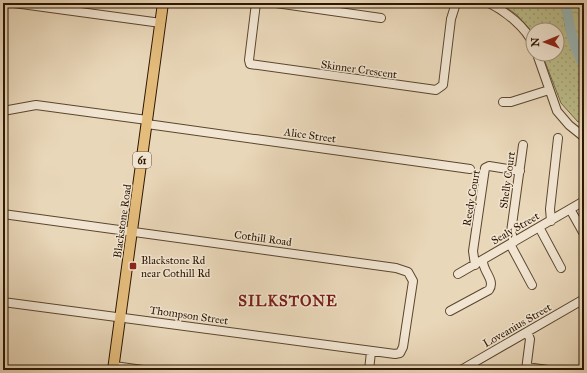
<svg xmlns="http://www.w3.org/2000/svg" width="587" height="373" font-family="'IM FELL Great Primer',serif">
<defs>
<pattern id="forest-crowns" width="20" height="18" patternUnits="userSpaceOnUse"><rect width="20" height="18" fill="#bcbd8b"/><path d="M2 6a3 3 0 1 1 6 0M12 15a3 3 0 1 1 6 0" fill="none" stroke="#a2a276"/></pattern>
<pattern id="park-dots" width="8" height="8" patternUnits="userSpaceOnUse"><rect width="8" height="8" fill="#bcbd8b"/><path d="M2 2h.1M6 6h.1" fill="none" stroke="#a2a276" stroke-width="1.8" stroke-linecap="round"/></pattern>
</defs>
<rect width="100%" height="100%" fill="#e9d7b9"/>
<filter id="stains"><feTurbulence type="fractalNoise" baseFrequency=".005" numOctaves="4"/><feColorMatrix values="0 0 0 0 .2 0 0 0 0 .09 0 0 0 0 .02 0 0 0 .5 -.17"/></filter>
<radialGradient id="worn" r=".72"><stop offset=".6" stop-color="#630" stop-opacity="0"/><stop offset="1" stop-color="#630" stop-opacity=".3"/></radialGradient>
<path fill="url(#forest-crowns)" stroke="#746a46" d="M562,3H575L584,16V70L580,66L565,26Z"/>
<path fill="url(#park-dots)" stroke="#746a46" d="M500,3H562L565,26L580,66L584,70V120L578,122L561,103L542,54H557V30H533V33L517,15Z"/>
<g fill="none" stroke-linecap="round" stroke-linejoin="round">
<path stroke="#9ab8b8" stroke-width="10" d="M566,3C569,23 572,47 584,65"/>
<g stroke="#5b462e" stroke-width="10">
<path id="minor" d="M14,3L161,23
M256,3L249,60L250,64L436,90L443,85L451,19L456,3
M276,3L381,18
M489,3C505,11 526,27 533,44
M537,54L557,111L569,125L584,137
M503,102H511L549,90
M3,111L36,105L147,120
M147,124L470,169
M570,209L584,234
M3,214L396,268L408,272L413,281L403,347L400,353L395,354L3,302
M551,221L550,209L558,138
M539,227L561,268
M514,242L511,232L523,145
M510,244L532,285
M475,265L473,251L485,168L489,166L520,171
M458,274L584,201
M450,311L489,290C496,280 482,271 483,260
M114,366L143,370
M526,367L548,370
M369,370L371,352
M461,370L584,299
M526,370L530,339L527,332"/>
</g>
<g stroke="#2c1600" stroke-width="12">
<path id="major" d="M113,370L163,3"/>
</g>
<use href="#minor" stroke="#f1e5d2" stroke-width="8"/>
<use href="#major" stroke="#e4bc7c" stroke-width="10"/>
</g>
<rect fill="#8f2418" stroke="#f1e5d2" stroke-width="1.5" x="129" y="262" width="8" height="8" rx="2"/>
<g text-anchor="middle" stroke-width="3" stroke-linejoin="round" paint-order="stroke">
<rect fill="#f1e5d2" stroke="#67543f" stroke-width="1" x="133" y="152" width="18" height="16" rx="3"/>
<g font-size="10" font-weight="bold" fill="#2c1600">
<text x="142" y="164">61</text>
</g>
<g font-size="11" fill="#2c1600" stroke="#f1e5d2">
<text transform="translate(359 69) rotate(8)" y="4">Skinner Crescent</text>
<text transform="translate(310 135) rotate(8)" y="4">Alice Street</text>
<text transform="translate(507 180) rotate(-82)" y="4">Shelly Court</text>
<text transform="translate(471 198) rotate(-80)" y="4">Reedy Court</text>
<text transform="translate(122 221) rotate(-82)" y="4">Blackstone Road</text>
<text transform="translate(515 228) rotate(-30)" y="4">Sealy Street</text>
<text transform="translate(263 238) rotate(8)" y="4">Cothill Road</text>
<text transform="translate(189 315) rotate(8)" y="4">Thompson Street</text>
<text transform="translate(517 325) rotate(-30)" y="4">Loveanius Street</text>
</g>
<g font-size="11" fill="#2c1600" stroke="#f1e5d2" text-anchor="start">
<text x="141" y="264">Blackstone Rd<tspan x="141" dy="13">near Cothill Rd</tspan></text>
</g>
<g font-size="15" font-weight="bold" letter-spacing="1" fill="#7a1f14" stroke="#f1e5d2">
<text x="288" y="306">SILKSTONE</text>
</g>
</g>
<rect width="587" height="373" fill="none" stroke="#e9d7b9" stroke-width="16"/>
<rect x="4" y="4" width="579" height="365" fill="none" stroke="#2c1600" stroke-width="2"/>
<rect x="8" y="8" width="571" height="357" fill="none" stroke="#2c1600"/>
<g transform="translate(545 42) rotate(269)"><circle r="19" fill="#f1e5d2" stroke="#a2927e"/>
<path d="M0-3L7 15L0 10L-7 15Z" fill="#8f2418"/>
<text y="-6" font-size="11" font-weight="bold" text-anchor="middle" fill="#2c1600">N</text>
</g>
<rect width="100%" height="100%" filter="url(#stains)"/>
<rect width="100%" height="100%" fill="url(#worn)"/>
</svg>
